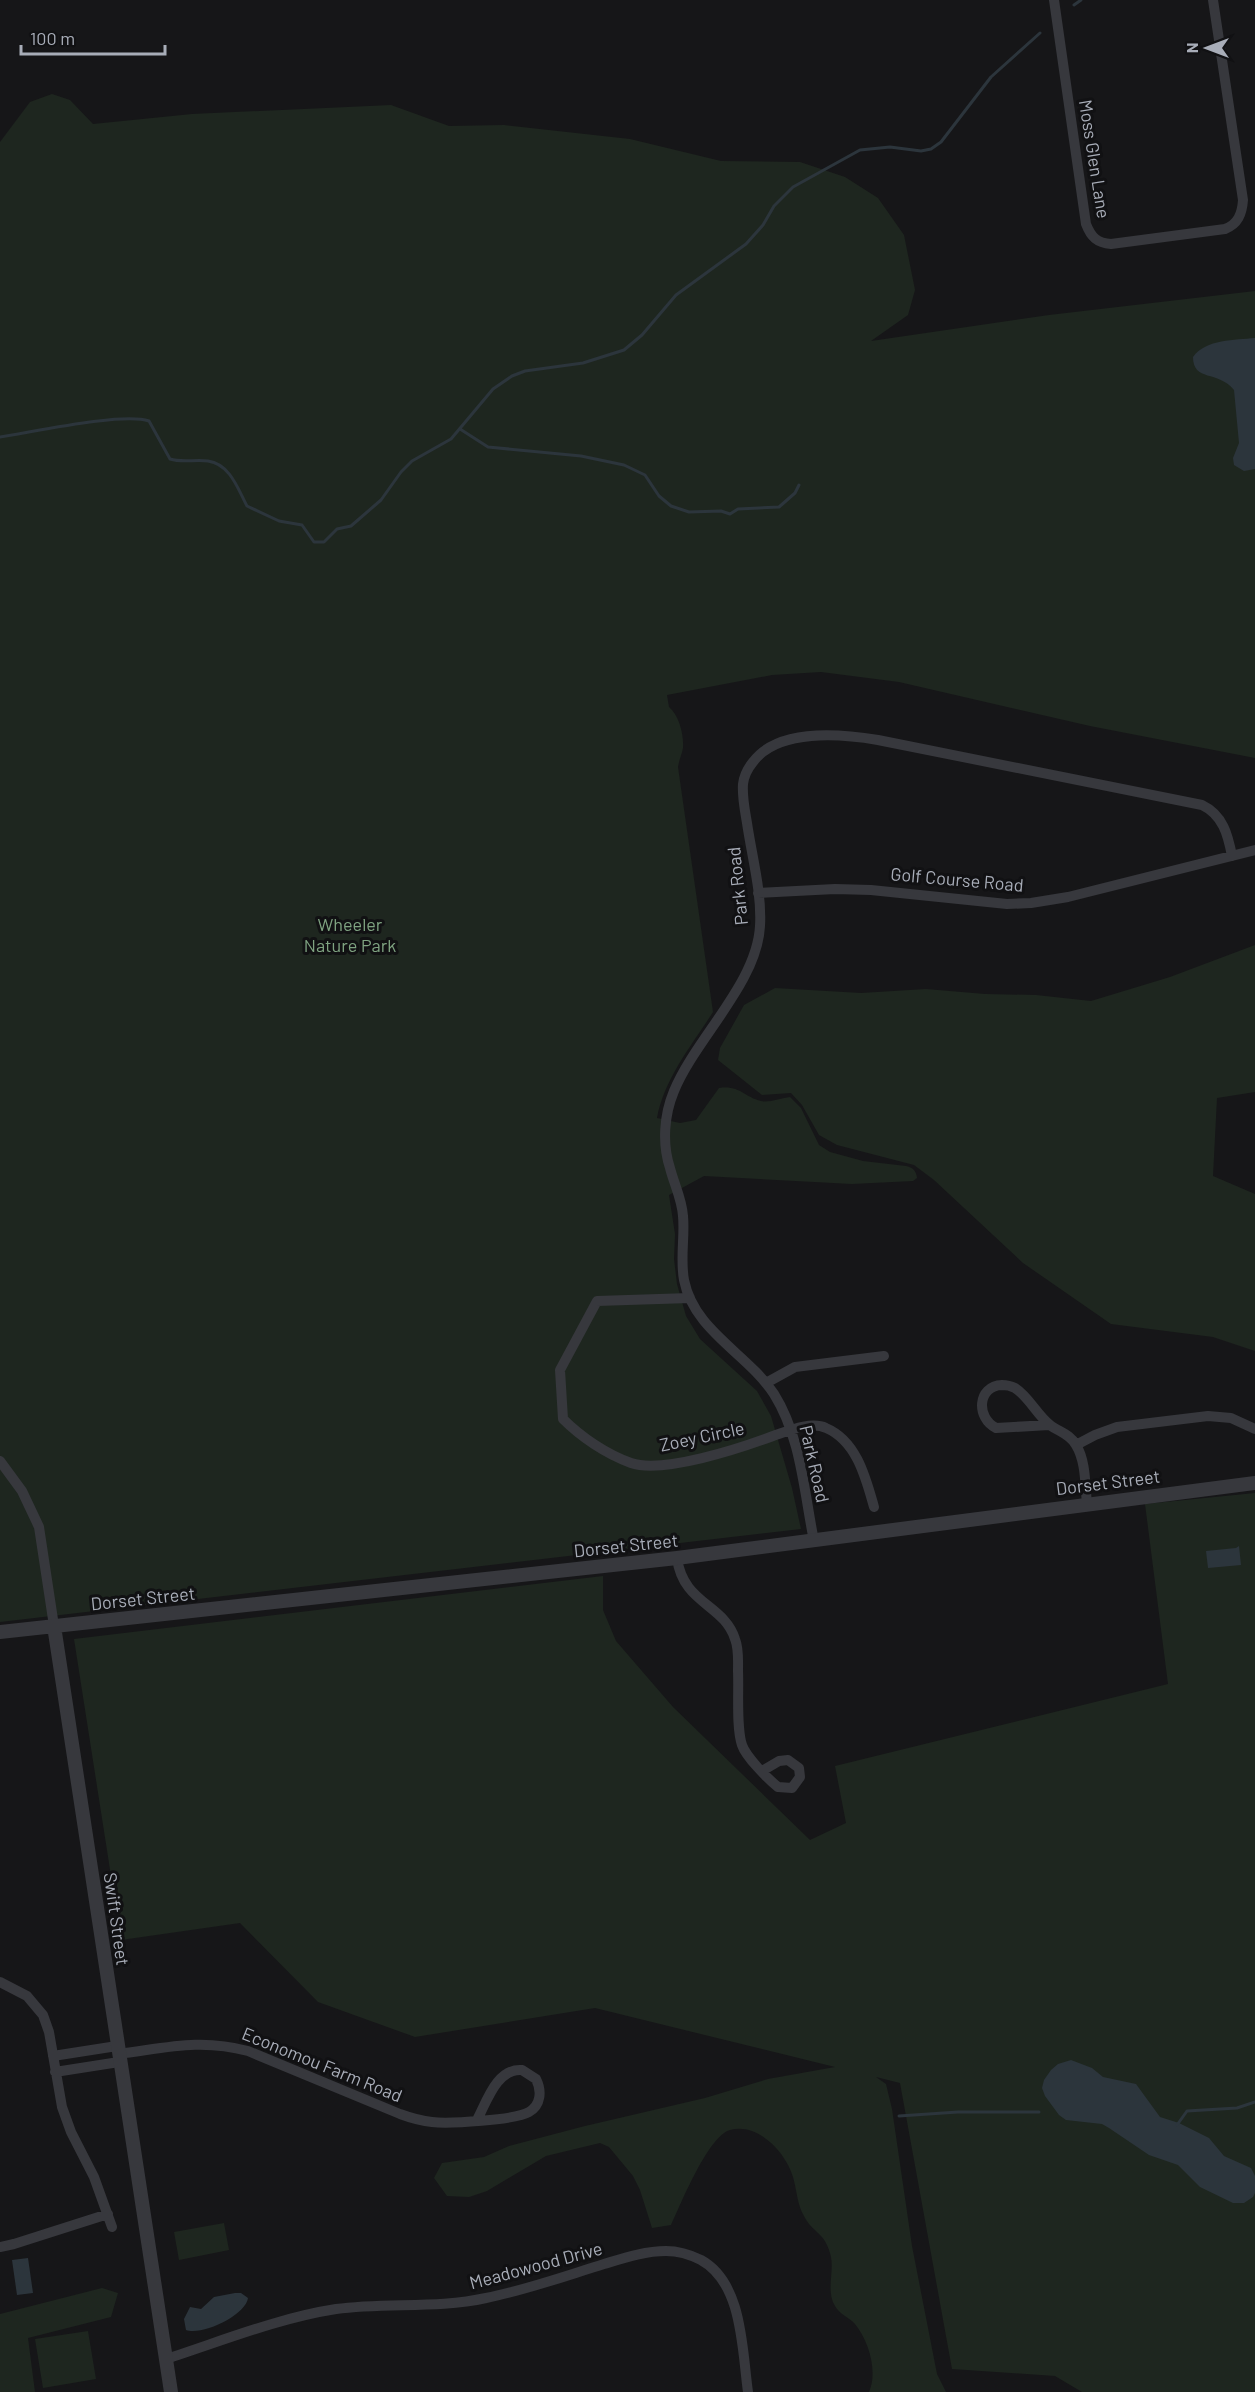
<svg xmlns="http://www.w3.org/2000/svg" width="1255" height="2392" font-family="Barlow,sans-serif">
<rect width="100%" height="100%" fill="#161618"/>
<path fill="#1e261f" d="M52,94L70,100L93,124L192,114L391,105L449,126L504,125L630,139L721,161L800,162L845,177L878,198L904,235L915,290L908,315L871,341L1049,315L1255,291V758L1090,726L899,682L821,672L772,675L667,695L669,707C679,715 684,735 683,748C682,754 679,760 678,767L713,1012C692,1045 664,1079 657,1118L680,1123L696,1120L719,1088C740,1085 744,1097 761,1101C768,1103 782,1098 790,1097L801,1108L819,1145L830,1152L863,1161L906,1166C914,1168 916,1171 917,1178L913,1181L852,1184L704,1176L669,1195L675,1234L674,1259L677,1284L686,1316L700,1339L757,1391L771,1416L792,1488L801,1529L0,1622V142L30,102Z
M1255,945V1092L1217,1098L1213,1176L1255,1194V1351L1213,1337L1111,1324L1023,1263L934,1180L914,1165L837,1145L819,1135L802,1105L791,1093L762,1095L718,1060L720,1048L744,1005L775,988L861,993L926,989L985,994L1036,995L1091,1001L1170,977Z
M1255,1493V2392H1082L1055,2376L952,2369L900,2083L876,2077L886,2084L892,2109L912,2246L937,2374L946,2392H869C878,2372 869,2341 855,2324C850,2318 839,2314 835,2306C826,2291 834,2273 831,2257C826,2232 812,2233 804,2216C797,2204 797,2191 793,2177C786,2153 758,2122 730,2130C708,2136 681,2204 671,2225L652,2228L640,2190L633,2176L609,2147L600,2143L546,2156L487,2191L469,2197L447,2196L434,2178L442,2163L484,2157L509,2146L585,2126L705,2098L768,2079L835,2067L595,2008L415,2037L318,2002L240,1923L121,1940L74,1639L603,1576V1610L616,1641L673,1707L810,1840L846,1823L835,1766L1168,1684L1145,1504Z
M224,2223L229,2250L179,2260L174,2232Z
M102,2288L118,2293L111,2317L28,2338L35,2392H0V2314Z
M88,2331L96,2379L43,2388L35,2339Z"/>
<path fill="#2c353c" d="M1255,338V469L1244,471L1234,465L1233,458L1239,443L1234,390C1218,370 1193,382 1193,357C1206,339 1235,340 1255,338Z
M1239,1546L1241,1565L1208,1568L1206,1551L1236,1548Z
M1071,2060L1092,2068L1103,2077L1136,2084L1160,2117L1179,2123L1209,2138L1224,2156L1251,2168L1255,2176V2193L1253,2197L1244,2203H1233L1200,2187L1178,2165L1149,2155L1109,2128L1102,2124L1066,2120L1059,2115L1045,2096L1042,2088L1044,2080L1051,2070L1058,2064Z
M28,2258L33,2293L17,2295L12,2260Z
M235,2293H241L248,2298C246,2315 202,2336 186,2330L184,2319L190,2307L201,2309L214,2297Z"/>
<g fill="none" stroke-linecap="round" stroke-linejoin="round">
<path stroke="#2c353c" stroke-width="3" d="M1074,5L1081,0
M460,429L488,447L581,456L624,465L645,475L659,496L671,506L689,512L721,511L730,514L738,509L779,507L795,493L799,485
M0,437C33,432 123,412 149,421L170,459C183,463 195,459 208,461C230,464 238,489 247,506L279,521L302,525L314,542H324L337,529L351,526L381,500L401,472L412,461L451,439L493,389L512,376L525,371L583,363L624,350L642,335L676,295L746,244L763,225L774,206L793,187L860,150L890,147L921,151L931,149L941,142L991,77L1040,33
M899,2116L958,2112H1039
M1177,2125L1187,2111L1237,2108L1255,2102"/>
<path stroke="#37383d" stroke-width="10" d="M1054,0L1086,224C1091,237 1097,243 1111,244L1225,229C1238,224 1242,214 1243,200L1213,0
M758,893L835,889L871,890L1007,904L1031,903L1068,897L1255,850
M690,1298L597,1301L560,1370L563,1419C581,1437 606,1454 631,1463C663,1474 741,1448 773,1436C788,1431 811,1421 826,1428C857,1441 866,1479 874,1507
M766,1383L795,1367L884,1356
M1049,1425L996,1428C976,1418 977,1386 1002,1385C1007,1385 1011,1386 1015,1388C1029,1397 1037,1415 1050,1425C1059,1432 1070,1434 1076,1445C1086,1461 1085,1485 1087,1504
M1076,1445L1095,1435L1117,1427L1208,1416L1231,1418L1255,1429
M0,1461L22,1491L39,1527L54,1626
M814,1541C804,1492 801,1437 774,1394C747,1353 694,1331 684,1280C680,1258 685,1237 683,1216C682,1199 674,1184 670,1168C662,1144 664,1115 674,1091C696,1038 757,983 760,926C762,893 752,857 747,823C745,811 742,797 743,784C744,776 748,768 753,762C778,728 842,734 878,740L1202,805C1223,815 1228,835 1232,856
M677,1558C683,1604 724,1604 735,1639C739,1649 738,1661 738,1671C739,1691 736,1728 742,1745C746,1757 768,1779 778,1787L792,1788L800,1777L799,1768L788,1760L779,1761L762,1771
M0,1982L27,1996L43,2015L49,2032L62,2107L71,2132L94,2177L112,2227
M118,2054C166,2048 200,2038 248,2051L400,2114C411,2118 421,2121 432,2122C448,2124 516,2120 529,2112C541,2105 542,2091 536,2079L522,2070C497,2068 487,2101 477,2120
M53,2056L117,2046
M55,2072L119,2062
M0,2247L14,2244L108,2214
M166,2359C222,2341 278,2318 336,2309C386,2302 437,2309 486,2298C526,2290 565,2276 604,2264C624,2258 645,2251 666,2251C678,2251 691,2255 701,2260C743,2283 742,2350 748,2392"/>
<path stroke="#37383d" stroke-width="14" d="M54,1626L171,2392
M0,1632L677,1558L1255,1483"/>
</g>
<g text-anchor="middle" stroke-width="6" stroke-linejoin="round" paint-order="stroke">
<g font-size="18" fill="#a8adb8" stroke="#111113">
<text transform="translate(1094 159) rotate(81)" y="6">Moss Glen Lane</text>
<text transform="translate(957 880) rotate(5)" y="6">Golf Course Road</text>
<text transform="translate(738 886) rotate(-96)" y="6">Park Road</text>
<text transform="translate(702 1437) rotate(-12)" y="6">Zoey Circle</text>
<text transform="translate(814 1464) rotate(77)" y="6">Park Road</text>
<text transform="translate(1108 1483) rotate(-7)" y="6">Dorset Street</text>
<text transform="translate(626 1546) rotate(-6)" y="6">Dorset Street</text>
<text transform="translate(143 1599) rotate(-6)" y="6">Dorset Street</text>
<text transform="translate(116 1919) rotate(82)" y="6">Swift Street</text>
<text transform="translate(322 2065) rotate(22)" y="6">Economou Farm Road</text>
<text transform="translate(536 2266) rotate(-15)" y="6">Meadowood Drive</text>
</g>
<g font-size="18" fill="#7fa381" stroke="#111113">
<text x="350" y="931">Wheeler<tspan x="350" dy="21">Nature Park</tspan></text>
</g>
</g>
<g transform="translate(1207 48) rotate(270)" stroke="#111113" stroke-width="4.5" paint-order="stroke">
<path d="M0-4.5L10 22L0 15L-10 22Z" fill="#a8adb8"/>
<text y="-9" font-size="16" font-weight="bold" text-anchor="middle" fill="#a8adb8">N</text>
</g>
<path d="M21 45v9h144v-9" fill="none" stroke="#a8adb8" stroke-width="3"/>
<text x="30" y="45" font-size="18" fill="#a8adb8" stroke="#111113" stroke-width="4.5" paint-order="stroke">100 m</text>
</svg>
